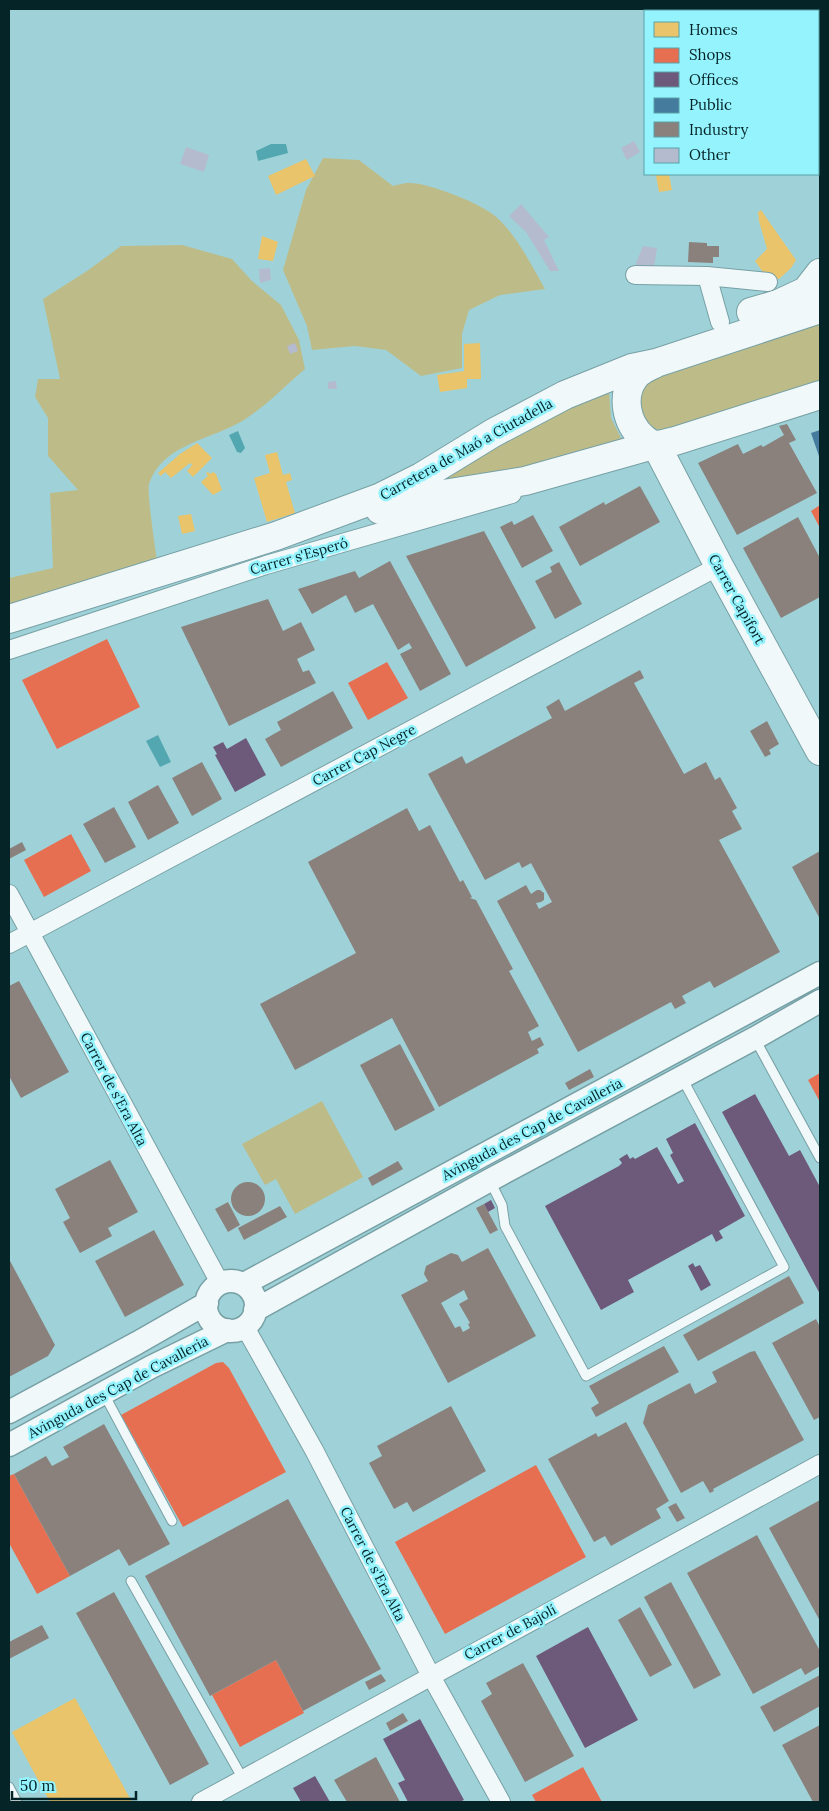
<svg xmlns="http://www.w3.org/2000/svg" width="829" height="1811" font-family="Lora,serif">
<rect width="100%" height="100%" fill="#9fd2d8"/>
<path fill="#bdbc89" d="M323,158L359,160L393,186C398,185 403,183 408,183C427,182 476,202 491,213C513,228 532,266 545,289L500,295L469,310L462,334V368L421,376L386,350L355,346L312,350L307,326L283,270L306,190Z
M182,245L232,259L252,281L281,305L299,340L305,369C285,386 266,406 244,420C212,440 163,443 149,484C147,493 155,547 157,560L9,604V578L53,568L50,493L78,490L48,456V418L35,397L38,379H60L43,299L87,271L121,246Z
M820,320V386L667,433L653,428L644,419L638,403L639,390L647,379Z
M609,391L611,418L624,444L582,458L428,485L523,426Z
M322,1101L363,1177L295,1214L276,1179L265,1185L242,1144Z"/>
<path fill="#53a7b0" d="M271,144H286L288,153L258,161L256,151Z
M238,431L245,448L241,453L237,452L229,435Z
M158,735L171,762L160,767L146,741Z"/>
<path fill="#e9c46a" d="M306,159L315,176L276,195L268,176Z
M651,174H669L672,190L659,192L656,175L651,176Z
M761,210L796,260L791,268L779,279L767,278L755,261L767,249L759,221L758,212Z
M262,236L278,242L273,261L258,259Z
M480,343L481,379H467V388L440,392L437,375L464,371V344Z
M197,443L212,458L193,477L187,471L192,465L190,463L171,478L165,472L161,476L158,473L180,454Z
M277,452L283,475L290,473L292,480L286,482L295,513L267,522L254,478L270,473L265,455Z
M208,472L210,474L213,472L216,474L222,490L213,495L201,482L208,476L206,473Z
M191,514L195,531L182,534L178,516Z
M75,1698L132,1802H50L12,1732Z"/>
<path fill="#e76f51" d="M820,505V528L811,511Z
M107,639L140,707L57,749L22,680Z
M387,662L408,698L368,720L348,683Z
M71,834L91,871L44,897L24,860Z
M820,1073V1102L808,1080Z
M223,1362L229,1368L286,1472L183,1527L121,1415L216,1363Z
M536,1465L586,1557L445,1634L395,1542Z
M14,1474L70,1576L37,1594L9,1543V1476Z
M276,1660L304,1713L240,1747L212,1695Z
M583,1767L602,1802H536L532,1795Z"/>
<path fill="#6d597a" d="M246,738L266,775L235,792L215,755L217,754L213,747L223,742L227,749Z
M755,1094L789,1156L800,1150L820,1187V1294L722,1112Z
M695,1123L745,1216L719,1231L723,1238L716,1242L712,1234L628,1280L634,1292L601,1310L545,1206L619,1166L622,1163L619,1159L627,1154L630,1159L633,1157L635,1159L657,1147L678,1184L684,1181L670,1155L673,1153L666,1139Z
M491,1200L495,1208L488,1212L484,1204Z
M693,1263L695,1267L700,1265L711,1285L701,1291L688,1266Z
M588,1627L638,1720L585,1748L536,1656Z
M420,1719L464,1800L459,1802H408L398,1783L405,1780L383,1739Z
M315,1776L330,1802H301L293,1788Z"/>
<path fill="#457b9d" d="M820,430V459L811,433Z"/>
<path fill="#8a817c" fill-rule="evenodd" d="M689,242L707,243V246H719V257H713V263L688,262Z
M787,424L796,440L789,443L817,493L737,535L698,463L738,444L743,454L761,445L763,447L784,435L779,426Z
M640,486L660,522L580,566L559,527L604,502L605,505Z
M533,515L553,551L522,568L500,527L512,521L514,525Z
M798,517L820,558V597L781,618L743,548Z
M484,531L536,628L466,667L406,556Z
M390,561L451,674L420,691L400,654L412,648L409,643L398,650L373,604L355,613L346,595L312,614L298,589L355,571L359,578Z
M559,562L582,604L555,619L535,581L552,572L550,567Z
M268,599L283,631L301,622L315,650L297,659L303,672L309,670L316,683L229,726L181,627Z
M640,670L644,678L634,683L684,774L706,762L715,780L720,777L737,808L732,811L742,829L719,840L780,952L714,988L710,981L682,996L686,1003L675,1009L671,1002L578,1052L497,901L526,885L531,894L537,890H540L544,893V900L541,902L536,903L539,909L552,902L531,863L522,868L519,862L485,880L428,774L462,756L466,764L552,718L546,707L559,699L565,711Z
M333,691L353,728L281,767L265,739L281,730L277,722Z
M767,721L779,744L769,750L771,754L765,757L750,731Z
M202,762L222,799L192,816L172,778Z
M158,785L179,823L148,840L128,802Z
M114,807L136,847L105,863L83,824Z
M407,808L419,831L430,825L460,882L463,880L472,897L470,898L476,900L513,969L509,971L539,1026L528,1032L532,1041L540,1037L544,1045L537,1049L539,1053L439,1107L392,1018L295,1070L260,1004L356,953L308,862Z
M22,842L26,850L9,859V849Z
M820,851V919L792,867Z
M19,981L69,1072L21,1098L9,1076V986Z
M400,1044L435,1110L395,1131L360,1065Z
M590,1069L594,1077L569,1090L565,1083Z
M110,1160L138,1212L108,1228L112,1236L80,1253L63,1222L70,1218L55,1189Z
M398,1161L403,1169L372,1186L368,1178Z
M231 1199a17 17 0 1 1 34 0a17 17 0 1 1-34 0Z
M228,1202L240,1225L228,1232L215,1209Z
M484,1204L498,1230L490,1234L476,1208Z
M280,1206L287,1217L244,1240L238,1228Z
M154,1230L184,1285L125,1317L95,1261Z
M488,1248L536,1336L448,1383L401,1295L428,1281L424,1274L426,1266L451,1253L458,1255L462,1262ZM464,1290L468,1299L459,1304L470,1323L468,1324L470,1328L463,1332L460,1326L455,1328L441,1303Z
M9,1259L55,1345L48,1356L9,1377Z
M789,1276L804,1303L698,1361L683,1335Z
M816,1319L820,1327V1417L814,1420L772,1343Z
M664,1346L679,1372L596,1417L591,1408L599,1403L589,1386Z
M755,1351L804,1440L713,1489L714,1491L710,1493L703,1481L681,1493L643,1423L648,1405L690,1383L695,1394L717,1382L712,1372L750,1352Z
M451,1406L486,1471L413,1512L407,1502L394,1509L369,1463L382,1456L377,1446Z
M626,1422L669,1501L656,1509L661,1518L611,1546L605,1536L594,1542L548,1459L596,1433L598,1437Z
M104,1424L170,1544L129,1566L119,1549L70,1576L14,1474L46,1456L52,1466L69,1457L63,1447Z
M288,1499L381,1669L303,1711L276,1660L210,1696L145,1576Z
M820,1500V1621L769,1528Z
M676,1503L685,1518L677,1522L668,1507Z
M757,1535L820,1651V1666L805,1675L801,1668L753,1694L687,1573Z
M671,1582L721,1675L694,1689L644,1597Z
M114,1592L209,1764L170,1785L76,1613Z
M640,1607L672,1665L650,1677L618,1620Z
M42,1625L49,1638L9,1659V1642Z
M523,1663L574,1756L525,1782L481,1701L492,1694L486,1683Z
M381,1674L386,1681L369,1690L365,1682Z
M820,1675V1706L774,1732L760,1707Z
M403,1713L408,1721L390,1731L386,1723Z
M820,1725V1802H813L782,1745Z
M376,1757L400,1802H347L334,1780Z"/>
<path fill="#b4bbcf" d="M634,141L640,152L627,160L621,148Z
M186,147L209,155L204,172L180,164Z
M521,204L549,237L544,240L559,271H550L526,232L509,216Z
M643,246L657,248L654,267H636V263Z
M270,268L271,280L260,283L259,269Z
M295,343L298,351L290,354L287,346Z
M336,381L337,389H328V382Z"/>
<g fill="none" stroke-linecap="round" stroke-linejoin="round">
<g stroke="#76a0a5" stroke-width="11">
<path id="service" d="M755,1039L820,1158
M490,1181L502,1205L505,1226L586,1376L784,1267L682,1078
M104,1394L172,1521
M131,1581L243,1779
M9,1787L17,1802"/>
</g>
<g stroke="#76a0a5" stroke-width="20">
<path id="minor" d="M635,275L707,276L720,322
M707,276L768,282
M9,650L266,565L512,494
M9,894L220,1283
M9,944L719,566
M245,1327L314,1450L431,1676L501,1802
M201,1802L820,1464"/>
</g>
<g stroke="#76a0a5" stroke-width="25">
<path id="tertiary" d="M206 1306a25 25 0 1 1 50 0a25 25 0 1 1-50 0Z
M244,1284L820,973
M255,1310L490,1180L755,1038L820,1001
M9,1412L137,1343L207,1303
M9,1445L151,1367L227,1330"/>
</g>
<g stroke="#76a0a5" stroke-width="30">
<path id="primary" d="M819,9L820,67
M820,309L656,363C649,367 639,370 634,378C621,396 626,423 643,438C647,441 651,445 656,445C662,445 669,442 675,441L820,395
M751,312L778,304L806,291L820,273
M656,445L719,566L820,751
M380,510L437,495L525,481L653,445
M9,619L276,536L381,497L421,477L493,433L565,395L632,368L656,363"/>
</g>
<use href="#service" stroke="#f1f8f9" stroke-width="9"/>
<use href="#minor" stroke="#f1f8f9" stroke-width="18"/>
<use href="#tertiary" stroke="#f1f8f9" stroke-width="22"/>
<use href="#primary" stroke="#f1f8f9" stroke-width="28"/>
</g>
<g text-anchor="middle" stroke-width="5" stroke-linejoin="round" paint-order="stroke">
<g font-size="14" fill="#052427" stroke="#94f3fd">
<text transform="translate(466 449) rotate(-29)" y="5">Carretera de Maó a Ciutadella</text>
<text transform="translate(299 556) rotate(-16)" y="5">Carrer s'Esperó</text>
<text transform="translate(737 599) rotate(61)" y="5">Carrer Capifort</text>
<text transform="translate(364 755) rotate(-28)" y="5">Carrer Cap Negre</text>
<text transform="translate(114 1089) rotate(62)" y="5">Carrer de s'Era Alta</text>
<text transform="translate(532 1129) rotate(-28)" y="5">Avinguda des Cap de Cavalleria</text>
<text transform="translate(118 1387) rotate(-28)" y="5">Avinguda des Cap de Cavalleria</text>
<text transform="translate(373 1564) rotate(63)" y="5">Carrer de s'Era Alta</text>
<text transform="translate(510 1632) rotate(-28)" y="5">Carrer de Bajolí</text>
</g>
</g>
<rect width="829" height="1811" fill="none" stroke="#052427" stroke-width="20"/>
<rect x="644" y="10" width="175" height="165" fill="#94f3fd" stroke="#5ba0a7"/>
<rect x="654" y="22" width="25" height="15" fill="#e9c46a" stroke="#5ba0a7"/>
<text x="689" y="35" font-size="15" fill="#052427">Homes</text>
<rect x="654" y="48" width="25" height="15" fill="#e76f51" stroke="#5ba0a7"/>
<text x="689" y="60" font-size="15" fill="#052427">Shops</text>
<rect x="654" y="72" width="25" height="15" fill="#6d597a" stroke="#5ba0a7"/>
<text x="689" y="85" font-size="15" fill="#052427">Offices</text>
<rect x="654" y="98" width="25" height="15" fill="#457b9d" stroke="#5ba0a7"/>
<text x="689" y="110" font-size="15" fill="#052427">Public</text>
<rect x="654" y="122" width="25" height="15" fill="#8a817c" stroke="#5ba0a7"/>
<text x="689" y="135" font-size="15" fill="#052427">Industry</text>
<rect x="654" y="148" width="25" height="15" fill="#b4bbcf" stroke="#5ba0a7"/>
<text x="689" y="160" font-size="15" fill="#052427">Other</text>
<path d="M12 1791v8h124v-8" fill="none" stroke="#052427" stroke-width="2.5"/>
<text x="20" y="1791" font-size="15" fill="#052427" stroke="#94f3fd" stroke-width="4" paint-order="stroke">50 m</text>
</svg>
